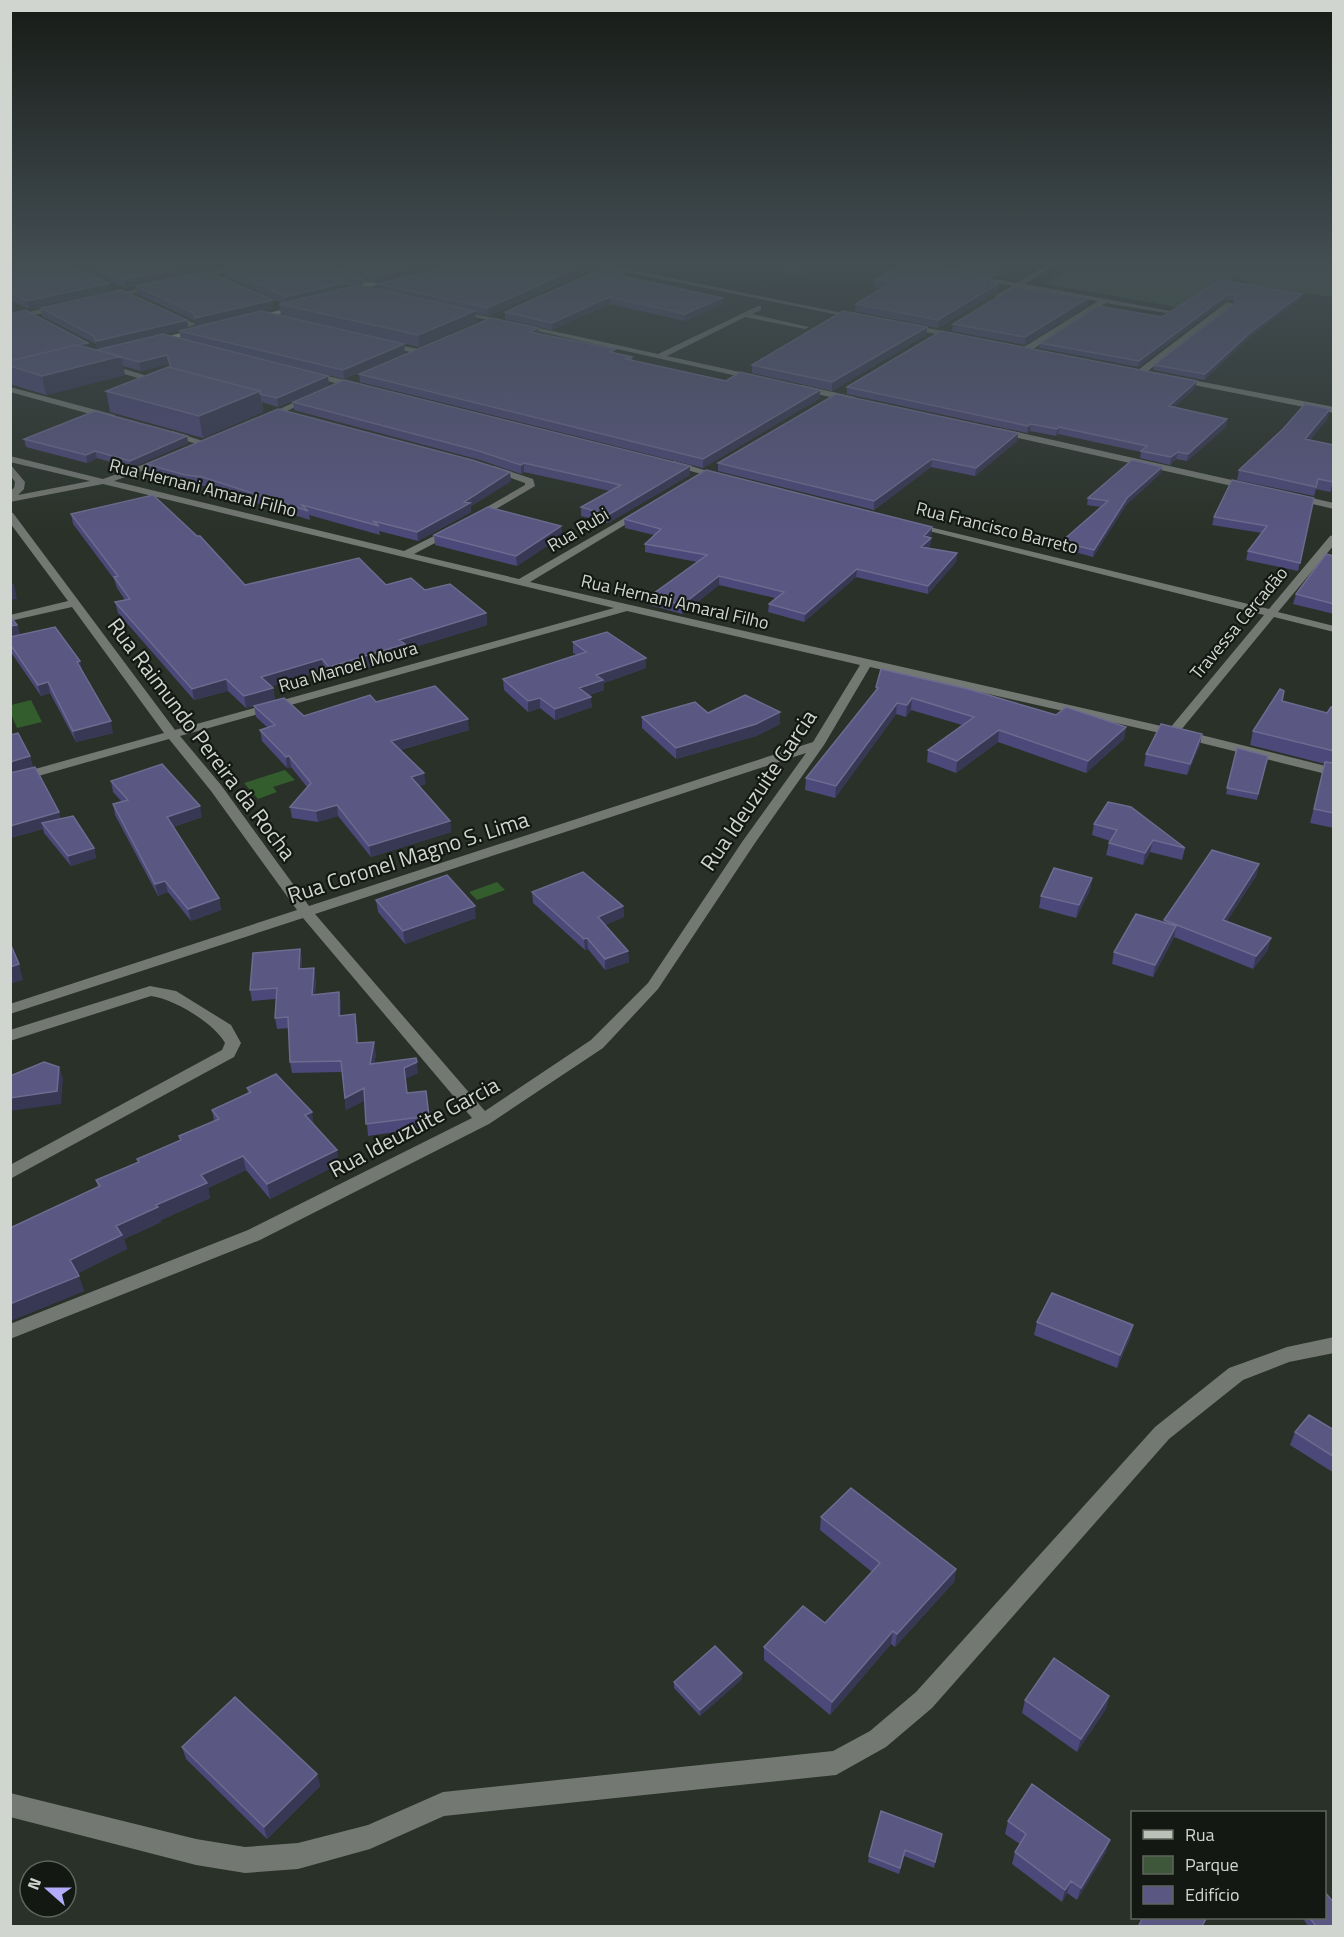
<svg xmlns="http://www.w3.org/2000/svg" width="1344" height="1937" font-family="'Titillium Web',sans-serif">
<rect width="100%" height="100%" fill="#293128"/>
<path fill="#3e563a" d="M1073,265H1333V297L1255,285L1236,278L1188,309L1046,284Z"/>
<path fill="#335d2d" d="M31,700L42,722L17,728L11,714V705Z
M285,770L295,780L273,787L277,792L258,799L244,783Z
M497,882L505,890L477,900L469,892Z"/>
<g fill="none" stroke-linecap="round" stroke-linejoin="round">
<path fill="#747873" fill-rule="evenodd" d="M239,265H253L195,280L191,278Z
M316,265H326L374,284L367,286Z
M591,265H607L863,317L859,319Z
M1046,265H1055L1025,284L1170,311L1166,313L1106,303L1030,351H1024V347L1098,301L1020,288L998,300L995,296L1012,286L966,277L970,275L1017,283Z
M157,284L160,288L107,299L103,297Z
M1227,302L1234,304L1144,374H1138V370Z
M60,305L64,307L63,309L10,320V316Z
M758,306H761V310L752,314L809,327L805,329L745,317L667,356L758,376V380H755L452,312L456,310L658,354Z
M168,313L194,323L195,325L188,327L165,317L164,315Z
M906,324L959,334L963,336L959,338L903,328V324Z
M384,342L423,350L424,352L420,354L381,346L380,344Z
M102,364H108L167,382L160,384L102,368Z
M310,372L362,384L363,386L359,389L307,376V372Z
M1177,377L1334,407V413L1174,381L1173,379Z
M802,385L855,397L856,399L852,402L799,390L798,388Z
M10,387L115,415L116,417L112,420L10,392Z
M308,396L315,398L267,420L260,418Z
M999,428L1250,484L1255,487L1250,490L996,433L995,431Z
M166,431H172L209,443L204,446L166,435Z
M10,456L103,479L164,457L167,458V462L114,481L404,551L452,527L457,530L456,532L414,554L519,579L640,509L645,512L643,514L530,582L1170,728L1264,615L909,526V522L1269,609L1330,536L1334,535V545L1278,612L1334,626V632L1274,617L1181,730L1334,768V776L1173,736L870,667L824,745L755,843L658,989L603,1048L489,1124L260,1240L10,1339V1324L248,1230L472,1118L303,918L10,1014V1004L297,910L211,791L169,739L10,784V776L164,733L72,607L10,621V615L68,601L10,523V512L13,513L175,730L614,608L103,484L10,502V491L14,488L15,482L10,475V464L25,482L24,489L18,495L90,481L10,462ZM627,611L860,665L813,742L309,906L221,785L180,736ZM806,753L742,842L648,983L591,1040L485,1111L315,914Z
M668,461H674L728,477L720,479L668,465Z
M488,466H494L533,479L535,486L479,519H473V515L525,485V483L488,470Z
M1294,494L1334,503V509L1291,499L1289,497Z
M150,986L176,991L231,1025L241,1043L234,1057L10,1179V1165L222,1050L225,1043C214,1023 174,999 151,996L10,1041V1030Z
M1334,1337V1353L1289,1362L1243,1380L1169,1439L932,1708L886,1747L836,1775L444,1816L370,1849L298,1869L245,1873L196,1865L10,1817V1793L196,1839L245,1847L298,1843L368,1825L443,1792L833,1751L870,1731L916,1692L1155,1427L1229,1368L1287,1347Z"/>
<path fill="#bac2b8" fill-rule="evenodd" d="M439,265H451L422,274L418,272Z
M393,277L396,281L343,292L339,290Z
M300,305L304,307L303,309L253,320L249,318Z
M200,328L204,330L203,332L154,343L150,341Z"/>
</g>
<path fill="#4c4879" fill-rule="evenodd" d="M78,265H195L196,272L125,288Z
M198,265H329L363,279V286L378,289L377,284L452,266L451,265H594V268L489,316L475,313L476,322L419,347L281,315L279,304L282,303L224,275L223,268L214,269ZM345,285L355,286L345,288Z
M333,265H442V268L376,284Z
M744,265H821L802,276Z
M931,265H1016L998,277Z
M10,268L110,291L29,309L10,300Z
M625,277L722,305L685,321L610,304L552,330L505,319V312Z
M990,277L989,283L998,284V291L938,328L855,311L856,304L881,289L874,288L875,280Z
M1220,280L1302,294L1301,298L1251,336L1204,380L1153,370L1154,365L1235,303L1233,300H1226L1138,367L1039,348L1040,343L1162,317Z
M136,286L274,308L196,326L195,321L138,294Z
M1088,298L1087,305L1025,345L952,331L953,324Z
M10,302L13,304L15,312L89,348L96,350L181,339L179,331L404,344L405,353L344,379L199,343L329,385L278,407L262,402L263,412L203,438L110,412L106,391L170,367L169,364L141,371L123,366L125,375L46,395L10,384Z
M41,308L187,320L188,328L97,349L96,344L42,316Z
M927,327L926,335L832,391L752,373V365Z
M539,334L632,357V360L726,381L820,398L703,468L360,382L359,374Z
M847,387L1195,388L1174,407L1227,419L1226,427L1187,461L1176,459L1170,465L1140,458L1141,452L1058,434L1056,436L1030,431L1027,433L847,394Z
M293,402L690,466V475L608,523L581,516V507L610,491L524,472L521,474L480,460L294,410Z
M1328,418L1310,440L1334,445V488L1330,492L1316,489L1314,496L1237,480L1239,470Z
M1018,433L1017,441L975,476L931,467L874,510L718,471V463Z
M187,436L188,443L131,468L97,458L87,463L26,447L24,439Z
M146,464L511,481L471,506V512L418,541L379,531L380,535L309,515L310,520L203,486L187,484L147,473Z
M1161,473L1126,505L1093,557L1060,548L1061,542L1101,507L1087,505L1088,498Z
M1314,498L1298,571L1246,560L1248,551L1262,533L1212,525L1214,517Z
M71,514L245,585H386L425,590L486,613L487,625L405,650L406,656L330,678L324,671L271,686L273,688L275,700L246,708L228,691L194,700L118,613L115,602L125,600L117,588L114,579L73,524Z
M624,519L932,527L931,536L929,537L931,538L930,546L928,548L957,553L956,562L928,594L856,577L804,622L768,612L769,604L775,598L719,585L682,614L650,605V596L697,562L645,552V544L654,535L625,528Z
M561,526L562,536L517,566L435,545L434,535Z
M1334,556V614L1293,604L1296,594Z
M10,616L17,625L20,635L83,672L113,733L76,742L50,693L41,696L10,651Z
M573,642L646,658V668L604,683V690L589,695L592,707L555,720L540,708L528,712L504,690L503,679L577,655L573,653Z
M876,687L1056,715L1126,727L1124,739L1086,773L998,742L956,773L927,762L928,750L962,725L911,710L906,717L896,714L835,798L805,790L806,778L876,690Z
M1282,701L1327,713L1334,707V828L1310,823L1325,764L1250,745L1253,731Z
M376,702L469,730L400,750L426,784L419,786L450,821L451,832L371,857L338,816L318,822L292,818L290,807L307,787L291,767L287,768L262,741L260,730L268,728L256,717L254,706L304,716Z
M780,712V724L756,736L676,759L642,728V717L708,713Z
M1200,745L1187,775L1144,766L1146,754Z
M1237,748L1268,756L1257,800L1226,794Z
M30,756L33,767L61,819L94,848L96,858L71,866L44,833L43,829L10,838Z
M111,781L202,817L173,827L219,898L221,910L191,921L168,892L158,896L115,815L113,804L122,802L113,792Z
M1094,824L1185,848L1182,860L1150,852L1143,865L1106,855L1109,843L1110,841L1092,835Z
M1259,864L1256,876L1227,921L1268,950L1253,969L1174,937L1153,977L1112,964L1114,952L1164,922V920Z
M1092,878L1090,890L1076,918L1039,908L1041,896Z
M532,892L623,906L624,917L605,925L628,951L629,962L605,970L588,949L585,950L533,903Z
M376,900L476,918L405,944L378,912Z
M300,949L302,960L301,969L316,979L315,994L341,1003V1015L357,1025L358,1043L376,1054L374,1064L418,1073L405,1079L407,1093L426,1091L430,1127L368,1136L365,1100L346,1110L342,1072L292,1073L290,1062L289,1028L277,1029L275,1018L276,999L252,1001L250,990Z
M247,1088L314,1126L339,1164L270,1199L246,1170L208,1188L210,1198L161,1220V1222L124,1239L127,1249L77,1273L84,1291L10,1321V1228L98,1187L96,1180L138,1162L137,1159L180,1141L179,1136L214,1121L212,1110L248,1093Z
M1037,1322L1133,1325L1130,1338L1117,1368L1034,1335Z
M1334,1430V1473L1290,1445L1295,1432Z
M821,1517L956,1569L954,1582L895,1647L891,1644L830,1715L764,1660V1647L825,1623L872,1572L820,1530Z
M742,1679L700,1716L674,1688V1682Z
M1109,1696L1106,1709L1077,1752L1022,1713L1025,1700Z
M182,1747L317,1774L320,1786L267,1839L186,1759Z
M1008,1821L1106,1852L1077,1900L1067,1893L1062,1902L1012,1864L1015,1852L1020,1844L1005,1834Z
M942,1834L934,1868L904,1856L899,1874L868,1862L869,1856Z
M1302,1917H1324L1334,1926H1308Z"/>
<path fill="#383855" d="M191,265H195L196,272L125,288L124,280Z
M213,265H237L214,269Z
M422,265H442V268L376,284L375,276Z
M583,265H594V268L489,316L488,308Z
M807,265H821L802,276V268Z
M1006,265H1016L998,277L999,270Z
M990,277L989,284L983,282Z
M109,283L110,291L29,309L27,301Z
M344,283L345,291L286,305L285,297Z
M998,284V291L938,328V320Z
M1302,294L1301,298L1251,336L1204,380L1205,374L1252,331Z
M1227,295L1226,300L1138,367L1139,361Z
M609,297L610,304L552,330V323Z
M722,298V305L685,321V314Z
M1088,298L1087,305L1025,345V337Z
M273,300L274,308L196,326L195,318Z
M13,304L15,312L10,314V305Z
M475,311L476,322L419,347L418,335Z
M187,320L188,328L97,349L96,341Z
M927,327L926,335L832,391V382Z
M538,328L539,336L530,332Z
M88,343L89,351L10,366Z
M404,344L405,353L344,379L343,370Z
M167,355L169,364L141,371L139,362Z
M121,356L125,375L46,395L42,376Z
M328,376L329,385L278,407L277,398Z
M1197,381L1195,388L1168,413L1169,406Z
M820,390V398L703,468V459Z
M260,391L263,412L203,438L199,416Z
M1330,409L1328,418L1303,448L1305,439Z
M1227,419L1226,427L1187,461L1188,454Z
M1031,424L1030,431L1027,433L1028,426Z
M1059,427L1058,434L1056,436L1057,429Z
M1018,433L1017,441L975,476L976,468Z
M187,436L188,443L131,468L130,461Z
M95,451L97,458L87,463L86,455Z
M1178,452L1176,459L1170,465L1171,457Z
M932,459L931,467L874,510V501Z
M524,463V472L521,474V465Z
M690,466V475L608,523V515Z
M1162,467L1161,473L1126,505L1093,557L1094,550L1127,498Z
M510,472L511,481L471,506V512L418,541L417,532Z
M1334,481V488L1330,492L1333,482Z
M561,526L562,536L517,566L516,556Z
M932,527L931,536L923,544L924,536Z
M931,538L930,546L920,555L921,547Z
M957,553L956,562L928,594V586Z
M857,569L856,577L804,622L805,614Z
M719,576V585L682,614V605Z
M14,584L17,599L10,600V585Z
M486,613L487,625L405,650L406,656L330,678L329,667L399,640Z
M17,625L21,639L10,642V626Z
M646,658V668L604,683V690L579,698V688L596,675Z
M322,659L324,671L263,689L261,677Z
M80,661L83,672L77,662Z
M226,679L228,691L194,700L192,689Z
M48,682L50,693L41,696L38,685Z
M273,688L275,700L246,708L244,696Z
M591,697L592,707L555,720V709Z
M540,698V708L528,712V701Z
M912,698L911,710L906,717L907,705Z
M897,703L896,714L835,798L836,786Z
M780,712V724L756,736L676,759V748Z
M468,719L469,730L392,752L391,741Z
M111,721L113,733L76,742L73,731Z
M1126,727L1124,739L1086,773L1088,761Z
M999,730L998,742L956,773L957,761Z
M1202,734L1200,745L1187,775L1190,764Z
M30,756L33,767L10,774V762Z
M289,756L291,767L287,768L286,757Z
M424,773L426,784L413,788L411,777Z
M337,805L338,816L318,822L316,811Z
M200,806L202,817L169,828L167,817Z
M59,812L62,824L42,823L43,829L10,838V826Z
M450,821L451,832L371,857L369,846Z
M1153,840L1150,852L1143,865L1145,853Z
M94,848L96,858L71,866L68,856Z
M1259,864L1256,876L1220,932L1223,920Z
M1092,878L1090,890L1076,918L1079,905Z
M165,881L168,892L158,896L155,884Z
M219,898L221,910L191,921L188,909Z
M475,906L476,918L405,944L403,931Z
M623,906L624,917L598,928V917Z
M1176,926L1174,938L1153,977L1155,965Z
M587,938L588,949L585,950L584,939Z
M1271,938L1268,950L1253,969L1256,956Z
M300,949L302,960L301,980L299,969Z
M628,951L629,962L605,970V959Z
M19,964L23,980L10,984V967Z
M314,968L316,979L314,1006L312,995Z
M339,992L341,1003V1026L339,1016Z
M374,1042L376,1054L372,1075L370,1064Z
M417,1062L418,1073L405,1079L404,1068Z
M59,1067L63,1079L61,1104L10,1111V1098Z
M364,1088L366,1100L346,1110L345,1098Z
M312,1112L314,1126L305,1115Z
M337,1150L339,1164L270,1199L267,1184Z
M243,1156L246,1170L208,1188L210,1198L161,1220V1222L124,1239L127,1249L75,1275L70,1260L116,1226L156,1205L201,1175Z
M79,1276L84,1291L10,1321V1304Z
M1133,1325L1130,1338L1117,1368L1120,1355Z
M956,1569L954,1582L895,1647L897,1634Z
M893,1631L891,1644L830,1715L832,1702Z
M742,1673V1679L700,1716V1710Z
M1109,1696L1106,1709L1077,1752L1081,1739Z
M317,1774L320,1786L267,1839L264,1827Z
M1110,1840L1106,1852L1077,1900L1081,1888Z
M1071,1881L1067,1893L1062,1902L1065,1890Z"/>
<path fill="#5a5783" stroke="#6d6b8f" stroke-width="1.5" d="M21,265H72L109,283L27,301L10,293V268Z
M93,265H191L124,280Z
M229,265H329L363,279L343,277L344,283L285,297L223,267Z
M350,265H422L375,276Z
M457,265H583L488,308L377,284Z
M788,265H807L802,268Z
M901,265H928L990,277L983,282L998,284L938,320L856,304L891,283L875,280Z
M974,265H1006L999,270Z
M608,266L625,269L623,276L722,298L685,314L609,297L552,323L505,312Z
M207,271L273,300L195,318L194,313L136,286Z
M1220,280L1302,294L1252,331L1205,374L1154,365L1235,303L1236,297L1234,295H1227L1139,361L1040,343L1098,306L1162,317Z
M359,285L475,311L418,335L279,304Z
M1014,287L1088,298L1025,337L953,324Z
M121,290L187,320L96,341L94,336L41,308Z
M25,310L88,343L78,345H76L10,361V314Z
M261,311L404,344L343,370L179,331Z
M843,311L927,327L832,382L752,365Z
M491,318L538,328L530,332L616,349L610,352L632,357L626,359L726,381L740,372L820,390L703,459L359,374Z
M941,331L1197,381L1169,406L1227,419L1188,454L1178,452L1171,457L1141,451L1147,446L1059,427L1057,429L1031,424L1028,426L847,387Z
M163,334L328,376L277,398L260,394V391L171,368L167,355L139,362L96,350Z
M76,345L121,356L42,376L10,366V361Z
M168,367L260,391L199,416L106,391Z
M344,380L690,466L608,515L581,507L621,485L524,463L521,465L479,451L293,402Z
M836,394L1018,433L976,468L932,459L874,501L718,463Z
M1305,404L1330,409L1305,439L1334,445V481L1333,482L1318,479L1316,487L1239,470L1283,429Z
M278,409L472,460L510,472L464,502L470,503L417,532L373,521L379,526L302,505L308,511L202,477L185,475L146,464Z
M95,411L187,436L130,461L95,451L86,455L24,439Z
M1132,460L1162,467L1127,498L1094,550L1061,542L1108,501L1088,498Z
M706,470L932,527L924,536L931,538L921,547L957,553L928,586L857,569L805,614L769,604L784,592L719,576L682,605L650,596L707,555L645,544L661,529L624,519Z
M1232,480L1314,498L1300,563L1248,551L1267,526L1214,517Z
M153,495L197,536H200L245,585L359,558L386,585L411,578L425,590L450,584L486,613L399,640L405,644L329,667L322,659L261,677L273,688L244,696L226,679L192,689L115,602L130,599L114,577L118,576L71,514Z
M488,507L561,526L516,556L434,535Z
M1326,554L1334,556V604L1296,594Z
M10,616L17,625L10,626Z
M55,627L80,661L77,662L111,721L73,731L48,682L38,685L10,644V637Z
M607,632L646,658L596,675L603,680L579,688L591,697L555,709L540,698L528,701L503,679L586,652L573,642Z
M881,669L968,689L1056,715L1066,707L1126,727L1088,761L999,730L957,761L928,750L974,717L912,698L907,705L897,703L836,786L806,778L878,688L876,687Z
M435,686L468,719L391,741L424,773L411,777L450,821L369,846L337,805L316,811L290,807L311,783L289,756L286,757L260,730L275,725L254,706L284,698L304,716L370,695L376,702Z
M1280,689L1284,691L1282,701L1327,713L1331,707H1334V751L1253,731Z
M745,695L780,712L756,724L676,748L642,717L695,702L708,713Z
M1161,724L1202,734L1190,764L1146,754Z
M18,733L30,756L10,762V735Z
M1237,748L1268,756L1258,794L1227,788Z
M1325,762L1334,763V813L1314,809Z
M162,764L200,806L167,817L219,898L188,909L165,881L155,884L113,804L128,800L111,781Z
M35,767L59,812L10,826V773Z
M1108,802L1131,807L1185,848L1153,840L1145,853L1109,843L1117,830L1094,824Z
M73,816L94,848L68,856L42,823Z
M1212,850L1259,864L1223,920L1271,938L1256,956L1164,920Z
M1054,868L1092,878L1079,905L1041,896Z
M583,872L623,906L598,917L628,951L605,959L587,938L584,939L532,892Z
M447,875L475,906L403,931L376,900Z
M1136,914L1176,926L1155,965L1114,952Z
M10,943L19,964L10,967Z
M300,949L299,969L314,968L312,995L339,992V1016L355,1014L357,1043L374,1042L370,1064L416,1058L417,1062L404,1068L407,1093L426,1091L429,1116L366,1124L364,1088L345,1098L341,1061L290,1062L288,1017L275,1018L277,988L250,990L253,953Z
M44,1062L59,1067L57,1091L10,1098V1076Z
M276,1074L312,1112L305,1115L337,1150L267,1184L243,1156L201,1175L207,1183L156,1205L158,1207L116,1226L122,1235L70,1260L79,1276L10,1304V1228L100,1186L96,1180L139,1162L137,1159L181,1140L179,1136L219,1119L212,1110L251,1092L247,1088Z
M1052,1293L1133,1325L1120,1355L1037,1322Z
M1309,1415L1334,1430V1457L1295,1432Z
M851,1488L956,1569L897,1634L893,1631L832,1702L764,1647L803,1606L825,1623L880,1563L821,1517Z
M715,1646L742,1673L700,1710L674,1682Z
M1054,1658L1109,1696L1081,1739L1025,1700Z
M235,1697L317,1774L264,1827L182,1747Z
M1032,1784L1110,1840L1081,1888L1071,1881L1065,1890L1015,1852L1026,1834L1008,1821Z
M881,1811L942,1834L935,1862L905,1850L900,1868L869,1856Z
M1324,1891L1334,1903V1926H1316L1309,1917H1324Z
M1143,1917H1207L1202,1926H1142L1139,1925Z"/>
<linearGradient id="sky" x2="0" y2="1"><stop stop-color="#171b16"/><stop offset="0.49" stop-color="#434e53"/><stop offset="1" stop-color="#434e53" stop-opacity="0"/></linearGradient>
<rect width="1344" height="537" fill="url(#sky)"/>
<g text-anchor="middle" stroke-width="4.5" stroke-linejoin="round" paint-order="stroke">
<g font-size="18" fill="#d0d5cf" stroke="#141813">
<text transform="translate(203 488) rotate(14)" y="6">Rua Hernani Amaral Filho</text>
<text transform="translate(997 528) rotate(14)" y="6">Rua Francisco Barreto</text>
<text transform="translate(578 530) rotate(-31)" y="6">Rua Rubi</text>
<text transform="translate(675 602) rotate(13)" y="6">Rua Hernani Amaral Filho</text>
<text transform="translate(1239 623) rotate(-50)" y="6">Travessa Cercadão</text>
<text transform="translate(348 667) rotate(-16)" y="6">Rua Manoel Moura</text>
</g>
<g font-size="22" fill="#d0d5cf" stroke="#141813">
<text transform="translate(202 739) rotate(53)" y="8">Rua Raimundo Pereira da Rocha</text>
<text transform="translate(758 790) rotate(-56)" y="8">Rua Ideuzuite Garcia</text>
<text transform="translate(408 857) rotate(-18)" y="8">Rua Coronel Magno S. Lima</text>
<text transform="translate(414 1127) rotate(-28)" y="8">Rua Ideuzuite Garcia</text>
</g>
</g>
<rect width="1344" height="1937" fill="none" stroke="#d0d5cf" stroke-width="24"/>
<rect x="1131" y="1811" width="195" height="108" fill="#141813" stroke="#5f645e" stroke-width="1.5"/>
<rect x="1143" y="1830" width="30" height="9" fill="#bac2b8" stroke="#5f645e" stroke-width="1.5"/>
<text x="1185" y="1841" font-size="18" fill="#d0d5cf">Rua</text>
<rect x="1143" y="1856" width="30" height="18" fill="#3e563a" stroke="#5f645e" stroke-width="1.5"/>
<text x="1185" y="1871" font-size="18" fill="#d0d5cf">Parque</text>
<rect x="1143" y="1886" width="30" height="18" fill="#5a5783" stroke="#5f645e" stroke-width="1.5"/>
<text x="1185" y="1901" font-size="18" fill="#d0d5cf">Edifício</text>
<g transform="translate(48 1889) rotate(291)"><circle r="28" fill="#141813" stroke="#5f645e" stroke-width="1.5"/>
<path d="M0-4.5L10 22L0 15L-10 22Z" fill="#b1adfa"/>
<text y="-9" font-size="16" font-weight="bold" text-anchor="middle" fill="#d0d5cf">N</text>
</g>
</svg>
